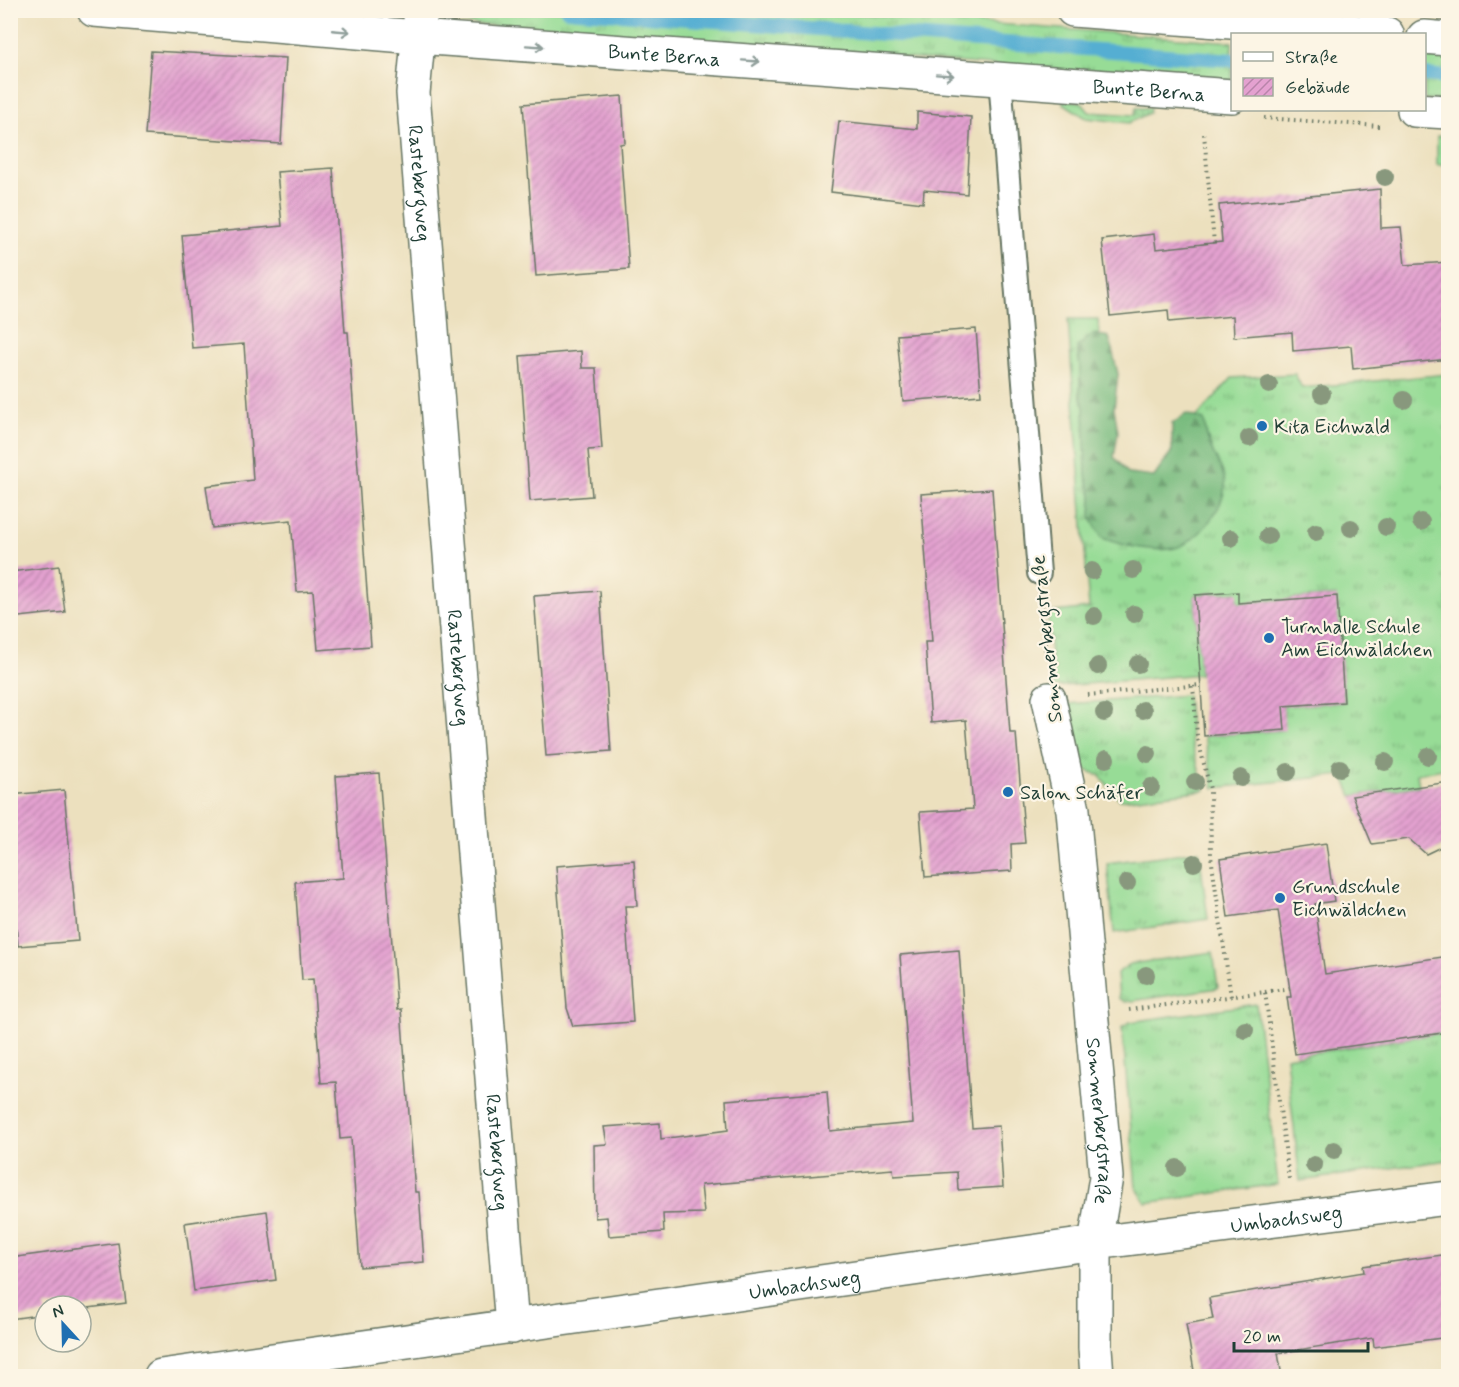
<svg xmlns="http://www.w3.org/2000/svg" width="1459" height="1387" font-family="Mynerve,sans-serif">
<defs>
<pattern id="grass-tufts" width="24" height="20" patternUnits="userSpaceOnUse" patternTransform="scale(1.5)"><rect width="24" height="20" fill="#97dc96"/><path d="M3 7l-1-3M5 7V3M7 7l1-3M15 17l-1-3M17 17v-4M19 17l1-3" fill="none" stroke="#7bb47b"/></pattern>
<pattern id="forest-firs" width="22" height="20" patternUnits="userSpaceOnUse" patternTransform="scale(1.5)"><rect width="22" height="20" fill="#79bc7f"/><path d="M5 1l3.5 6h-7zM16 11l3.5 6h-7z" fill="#639a69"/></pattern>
<pattern id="building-hatch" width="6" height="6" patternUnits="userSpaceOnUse" patternTransform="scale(1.5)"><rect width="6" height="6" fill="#e4a1d0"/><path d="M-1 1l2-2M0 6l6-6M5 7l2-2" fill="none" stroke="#b884aa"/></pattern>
</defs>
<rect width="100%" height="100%" fill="#fcf5e5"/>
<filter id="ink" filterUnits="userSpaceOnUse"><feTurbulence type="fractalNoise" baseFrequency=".0167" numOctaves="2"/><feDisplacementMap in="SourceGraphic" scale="12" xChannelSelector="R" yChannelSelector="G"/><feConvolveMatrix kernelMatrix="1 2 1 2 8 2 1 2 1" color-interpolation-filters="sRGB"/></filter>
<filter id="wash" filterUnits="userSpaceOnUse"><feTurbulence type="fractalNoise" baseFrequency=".008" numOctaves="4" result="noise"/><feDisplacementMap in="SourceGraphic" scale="24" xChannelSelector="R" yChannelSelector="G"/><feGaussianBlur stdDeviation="1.35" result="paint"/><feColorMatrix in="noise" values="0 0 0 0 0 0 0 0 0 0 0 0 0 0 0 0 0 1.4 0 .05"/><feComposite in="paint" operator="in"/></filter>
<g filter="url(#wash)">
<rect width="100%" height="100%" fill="#ece0be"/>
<path fill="url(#grass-tufts)" stroke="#5b8c65" stroke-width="1.5" d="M458,10H811L1232,42V84L461,23L457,21Z
M1424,56L1448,57V101L1425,99Z
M1063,100L1081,102L1089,112L1135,115L1136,108H1150L1149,113L1129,123L1086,118L1063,103Z
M1437,136L1448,137V165H1437Z
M1068,319H1098L1109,488L1184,482V431L1232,378L1295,374L1302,388L1448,374V768L1417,774L1419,786L1352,796L1343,775L1214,788L1204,736L1284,730L1283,706L1344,702L1336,596L1238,603L1237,592L1195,595L1200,674L1053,687L1048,613L1089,608Z
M1187,695L1191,742L1205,790L1120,800L1099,775L1083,769L1072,715L1057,712L1054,705Z
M1199,851L1208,919L1114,933L1107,863Z
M1213,952L1218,988L1125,1002L1119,998L1117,973L1130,964Z
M1256,1004L1278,1184L1146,1203L1136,1187L1122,1027L1130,1022Z
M1448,1032V1160L1300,1181L1286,1057Z"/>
<path fill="url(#forest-firs)" stroke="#4c7c5a" stroke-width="1.5" d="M1093,334L1109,337L1118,374L1114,408L1118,432L1114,457L1129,474L1154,477L1172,451V424L1186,414L1204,420C1205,427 1206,435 1209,442C1213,456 1226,471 1225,486C1223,509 1198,542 1175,548C1154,553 1121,545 1102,538L1091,518L1092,495L1086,476L1084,407L1080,394V367L1077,347Z"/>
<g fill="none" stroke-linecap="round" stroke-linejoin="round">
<path stroke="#54aed2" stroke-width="14" d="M567,10L1232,60
M1424,75L1448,77"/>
</g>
<g id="blocks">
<path fill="url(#building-hatch)" d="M151,51L286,58L281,144L145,135Z
M622,96L625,143L620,144L629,269L536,276L523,104Z
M917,112L971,117L967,194L924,190L923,203L831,192L839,121L917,129Z
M333,168L345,332H348L371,646L318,650L313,591L297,592L291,520L212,528L206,486L253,480L244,344L192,348L182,235L282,226L277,172Z
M1380,189L1381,228L1401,227L1405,265L1449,262V359L1353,369L1351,346L1293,351L1292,332L1234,337L1233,316L1169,322L1168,310L1110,316L1102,240L1154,234L1156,249L1222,242L1219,205Z
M976,329L981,395L903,401L897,335Z
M581,351L582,368H596L602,449L588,450L592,496L530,501L520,356Z
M992,489L1010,733H1016L1025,843L1011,844L1012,871L925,877L920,812L973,809L966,720L931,723L925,642H932L921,494Z
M59,566L65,612L10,618V572Z
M600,591L611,751L546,756L534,596Z
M1238,592V603L1337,596L1344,702L1283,706L1285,730L1204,736L1195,595Z
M379,773L397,1010L401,1009L415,1192H419L424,1262L360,1267L351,1138L340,1139L336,1082L321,1083L313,979L302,980L295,882L343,878L336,776Z
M1449,782V843L1426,854L1409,839L1372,844L1352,796Z
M64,790L78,941L18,946L14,904H10V795Z
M1326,843L1334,901L1315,904L1325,974L1449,956V1032L1295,1054L1287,997H1291L1278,910L1228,917L1220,859Z
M634,860L637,906H625L633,1022L573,1026L567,1008L556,866Z
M959,950L972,1128L999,1126L1003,1187L958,1190L957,1172L894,1176L893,1169L701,1185L704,1213L663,1214L664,1232L609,1236L607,1217L595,1218L594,1145L607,1144L604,1127L660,1123L661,1139L728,1130L726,1100L827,1092L830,1131L913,1123L900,955Z
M267,1211L276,1280L194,1291L185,1223Z
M118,1243L126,1303L81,1309V1306H45V1314L10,1319V1258Z
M1449,1254V1337L1374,1347L1373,1338L1278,1353L1282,1377H1195L1186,1324L1213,1319L1209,1298L1364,1272L1363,1266Z"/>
</g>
</g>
<g filter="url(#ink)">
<use href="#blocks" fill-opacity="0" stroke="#677664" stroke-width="1.5"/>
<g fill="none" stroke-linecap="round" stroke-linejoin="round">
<g stroke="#677664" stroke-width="26">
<path id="service" d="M1000,78L1039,573"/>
</g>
<g stroke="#677664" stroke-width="36">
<g id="minor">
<path id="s1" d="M94,10L417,37L1232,96"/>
<path id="s2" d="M421,10L413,93L512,1327"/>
<path d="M1073,10L1387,34"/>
<path d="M1424,37L1448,39"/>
<path d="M1414,110L1448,112"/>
<path id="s3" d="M1049,699L1073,810L1106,1177L1095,1243V1348L1097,1376"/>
<path id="s4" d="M161,1376L1095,1243L1448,1198"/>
</g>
</g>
<path stroke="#677664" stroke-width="4" stroke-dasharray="1.5 4.5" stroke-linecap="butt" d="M1264,118L1379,126
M1204,134L1214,243
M1042,607L1046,659
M1193,686L1197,735L1210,789L1211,856L1231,997
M1088,695L1201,685
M1265,992L1290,988
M1129,1010L1265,992L1289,1179"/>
<use href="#service" stroke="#fff" stroke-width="22"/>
<use href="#minor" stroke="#fff" stroke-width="33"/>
</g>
<g fill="#88987d">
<circle cx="1385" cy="177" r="9"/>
<circle cx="1269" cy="385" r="9"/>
<circle cx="1322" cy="394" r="9"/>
<circle cx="1404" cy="400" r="9"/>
<circle cx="1249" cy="438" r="9"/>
<circle cx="1421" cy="522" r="9"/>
<circle cx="1386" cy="527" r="9"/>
<circle cx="1351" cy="528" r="9"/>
<circle cx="1316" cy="532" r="9"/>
<circle cx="1268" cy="536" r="9"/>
<circle cx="1231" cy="538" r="9"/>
<circle cx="1133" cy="570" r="9"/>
<circle cx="1092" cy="571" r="9"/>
<circle cx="1134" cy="614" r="9"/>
<circle cx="1094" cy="616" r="9"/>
<circle cx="1138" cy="664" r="9"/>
<circle cx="1098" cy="666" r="9"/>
<circle cx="1143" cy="710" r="9"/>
<circle cx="1104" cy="713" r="9"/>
<circle cx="1148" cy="754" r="9"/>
<circle cx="1428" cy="756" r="9"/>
<circle cx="1106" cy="759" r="9"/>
<circle cx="1385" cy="762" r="9"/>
<circle cx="1340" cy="768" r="9"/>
<circle cx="1288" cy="772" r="9"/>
<circle cx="1241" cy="778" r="9"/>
<circle cx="1195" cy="782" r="9"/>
<circle cx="1151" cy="787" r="9"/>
<circle cx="1194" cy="863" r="9"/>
<circle cx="1127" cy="883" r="9"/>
<circle cx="1146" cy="975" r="9"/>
<circle cx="1245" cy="1030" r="9"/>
<circle cx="1334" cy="1150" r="9"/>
<circle cx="1314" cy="1165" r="9"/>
<circle cx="1177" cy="1168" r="9"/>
</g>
<defs><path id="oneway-shaft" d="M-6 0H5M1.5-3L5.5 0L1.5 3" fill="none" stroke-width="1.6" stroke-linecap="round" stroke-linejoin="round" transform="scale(1.5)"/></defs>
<g stroke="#8f9e9a">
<use href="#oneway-shaft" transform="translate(341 31) rotate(5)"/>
<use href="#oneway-shaft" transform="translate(535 46) rotate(4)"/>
<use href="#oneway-shaft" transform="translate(751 61) rotate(4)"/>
<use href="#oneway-shaft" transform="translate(945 75) rotate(4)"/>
</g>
</g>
<g fill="#1f6fb2" stroke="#fcf5e5" stroke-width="2">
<circle cx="1262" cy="426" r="6"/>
<circle cx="1269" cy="638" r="6"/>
<circle cx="1008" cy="792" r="6"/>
<circle cx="1280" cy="898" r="6"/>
</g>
<g text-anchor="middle" stroke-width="4.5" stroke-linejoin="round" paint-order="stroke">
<g font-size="20" fill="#1f3d34" stroke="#fcf5e5">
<text dy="7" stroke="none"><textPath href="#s1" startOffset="572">Bunte Berna</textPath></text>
<text dy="7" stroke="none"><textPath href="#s1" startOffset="1058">Bunte Berna</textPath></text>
<text dy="7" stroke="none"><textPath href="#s2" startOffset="174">Rastebergweg</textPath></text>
<text transform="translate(1046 639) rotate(-96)" y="7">Sommerbergstraße</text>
<text dy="7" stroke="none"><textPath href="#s2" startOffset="660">Rastebergweg</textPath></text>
<text dy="7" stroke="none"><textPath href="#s3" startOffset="426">Sommerbergstraße</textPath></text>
<text dy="7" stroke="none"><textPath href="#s2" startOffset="1146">Rastebergweg</textPath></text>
<text dy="7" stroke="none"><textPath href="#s4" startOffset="1136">Umbachsweg</textPath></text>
<text dy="7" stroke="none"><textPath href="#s4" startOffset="650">Umbachsweg</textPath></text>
</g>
<g font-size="20" fill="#1f3d34" stroke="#fcf5e5" text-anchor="start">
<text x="1274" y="433">Kita Eichwald</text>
<text x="1281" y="633">Turnhalle Schule<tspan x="1281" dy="23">Am Eichwäldchen</tspan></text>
<text x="1020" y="799">Salon Schäfer</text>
<text x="1292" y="893">Grundschule<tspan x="1292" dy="23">Eichwäldchen</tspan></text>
</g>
</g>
<rect width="1459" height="1387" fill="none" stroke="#fcf5e5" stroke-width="36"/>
<rect x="1231" y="33" width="195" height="78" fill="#fcf5e5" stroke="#a4ab9e" stroke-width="1.5"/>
<rect x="1243" y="52" width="30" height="9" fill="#ffffff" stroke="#a4ab9e" stroke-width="1.5"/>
<text x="1285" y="63" font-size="18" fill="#1f3d34">Straße</text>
<rect x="1243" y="78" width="30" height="18" fill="url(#building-hatch)" stroke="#a4ab9e" stroke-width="1.5"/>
<text x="1285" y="93" font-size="18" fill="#1f3d34">Gebäude</text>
<g transform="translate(63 1324) rotate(338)"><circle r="28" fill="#fcf5e5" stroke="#a4ab9e" stroke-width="1.5"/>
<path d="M0-4.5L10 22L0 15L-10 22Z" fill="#1f6fb2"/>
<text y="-9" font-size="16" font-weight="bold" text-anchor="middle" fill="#1f3d34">N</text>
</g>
<path d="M1234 1342v9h134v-9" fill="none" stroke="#1f3d34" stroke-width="3"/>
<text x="1243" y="1342" font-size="18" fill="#1f3d34" stroke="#fcf5e5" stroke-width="4.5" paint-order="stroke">20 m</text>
</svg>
